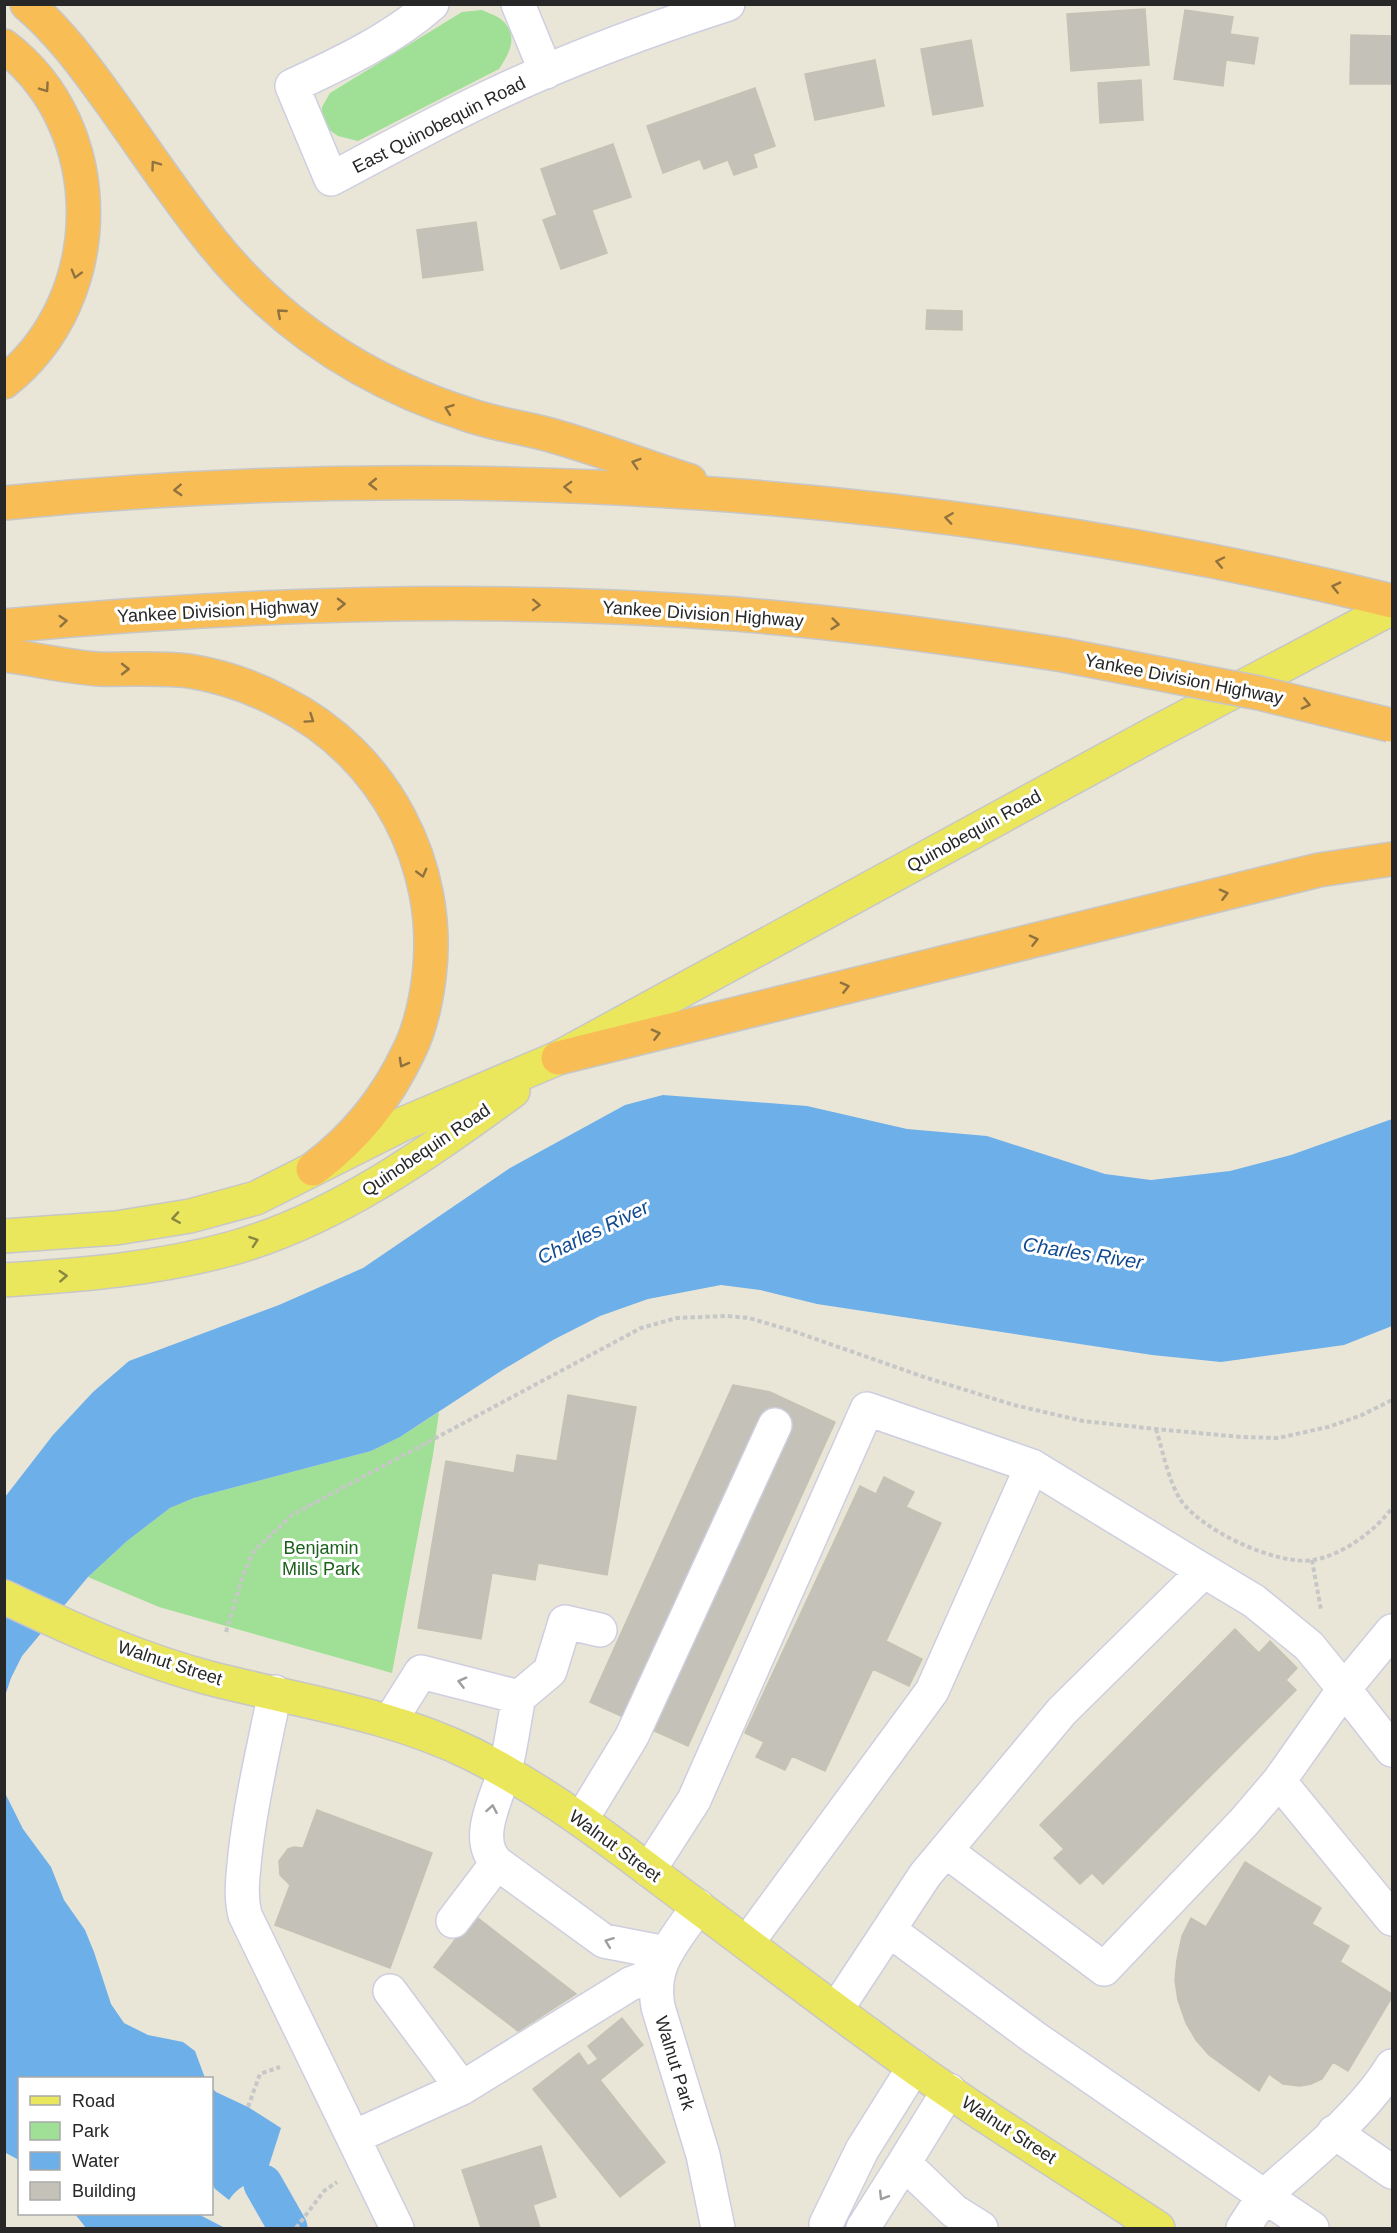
<svg xmlns="http://www.w3.org/2000/svg" width="1397" height="2233" font-family="Helvetica,sans-serif">
<rect width="100%" height="100%" fill="#e9e6d8"/>
<path fill="#9fdf96" d="M482,10C488,13 498,16 503,21C519,37 509,54 499,69L358,141L338,136L321,124L322,107L330,93L462,12Z
M439,1412L433,1455L392,1673L159,1607L88,1577L127,1541L170,1508L194,1498L371,1451L400,1437Z"/>
<path fill="#6dafe9" d="M663,1095L807,1106L907,1129L987,1136L1105,1174L1151,1180L1230,1171L1291,1155L1392,1119V1326L1344,1345L1221,1362L1152,1355L817,1304L760,1290L721,1285L648,1299L600,1316L553,1340L504,1369L400,1437L371,1451L194,1498L170,1508L127,1541L88,1577L22,1656L11,1678L6,1693L5,1713V1497L53,1435L93,1392L129,1361L279,1305L363,1268L510,1168L625,1105Z
M4,1791L23,1829L51,1867L64,1900L85,1930L94,1952L111,2004L124,2023L148,2035L183,2042L195,2051L205,2078H20L19,2160L4,2152Z
M212,2088L216,2092L248,2107L281,2128L263,2184C246,2183 239,2186 229,2200L215,2189L212,2182Z
M75,2214H198L225,2228H86Z"/>
<g fill="none" stroke-linecap="round" stroke-linejoin="round">
<path stroke="#6dafe9" stroke-width="39" d="M263,2184L288,2228"/>
</g>
<path fill="#c4c2b8" stroke="#c4c2b3" stroke-width="1.5" d="M1145,9L1149,65L1071,71L1067,14Z
M1185,10L1233,17L1230,34L1258,38L1254,64L1226,60L1223,86L1174,79Z
M1351,35L1392,36V84H1350Z
M971,40L983,106L933,115L921,49Z
M875,60L884,106L815,120L805,74Z
M1141,80L1143,120L1100,123L1098,83Z
M755,88L775,146L753,154L757,167L734,175L728,160L704,169L700,159L663,173L647,126Z
M613,144L631,197L592,210L607,253L561,269L543,220L557,215L541,169Z
M476,222L483,270L423,278L417,230Z
M927,310L962,311V330L926,329Z
M733,1385L770,1392L835,1422L688,1746L590,1702Z
M568,1395L636,1407L607,1575L538,1563L535,1580L492,1573L481,1639L418,1628L446,1461L514,1473L517,1455L557,1461Z
M884,1477L914,1492L906,1507L941,1523L886,1641L922,1659L909,1686L873,1669L825,1771L792,1756L785,1770L756,1757L764,1742L745,1733L860,1486L876,1494Z
M1235,1629L1259,1653L1270,1641L1297,1668L1286,1680L1296,1690L1103,1884L1092,1873L1080,1884L1054,1858L1064,1849L1040,1825Z
M317,1810L432,1853L390,1968L275,1925L290,1885L280,1875L279,1861L288,1849L294,1847L303,1848Z
M1245,1862L1321,1908L1312,1924L1349,1946L1340,1962L1392,1994V1997L1348,2071L1333,2062L1322,2079L1311,2084L1300,2086L1283,2084L1269,2074L1259,2091L1209,2055L1196,2040L1186,2023L1178,2000L1175,1980L1177,1960L1182,1936L1191,1918L1206,1927Z
M474,1915L576,1994L518,2031L434,1967Z
M622,2018L643,2045L600,2080L665,2162L620,2197L533,2089L579,2053L588,2066L598,2059L588,2046Z
M541,2146L556,2197L533,2205L540,2228H481L462,2170Z"/>
<g fill="none" stroke-linecap="round" stroke-linejoin="round">
<g stroke="#cecee0" stroke-width="36">
<path id="minor" d="M432,4C391,40 341,63 292,86L331,179C384,151 436,122 489,97C566,60 647,30 728,4
M518,4L546,72
M1032,1466L1204,1571
M600,1630L565,1622L550,1671L519,1697C514,1721 511,1747 505,1770C497,1798 473,1839 497,1863L604,1941L666,1953
M275,1692C264,1747 251,1800 245,1855C243,1876 240,1895 245,1915L397,2228
M390,1721L421,1672L519,1697
M1279,1781L1392,1919
M581,1820L632,1736L775,1425
M946,1851L1104,1969L1244,1822L1279,1781L1344,1689L1392,1750
M649,1870L694,1800L867,1409L1032,1466L932,1691L747,1943
M698,1906C675,1942 650,1962 658,2007L703,2155L718,2228
M453,1921L497,1863
M889,1930L1035,2038L1264,2196L1243,2228
M390,1991L462,2088
M836,2010L925,1875L1062,1711L1204,1571L1254,1601L1309,1646L1344,1689L1392,1631
M949,2090L904,2163L954,2211L981,2228
M1334,2132L1392,2172
M354,2137L462,2088L630,1984L648,1977L656,1976
M826,2224L862,2150L914,2067
M863,2228L904,2163
M1312,2228L1264,2196C1306,2159 1363,2114 1392,2066"/>
</g>
<g stroke="#c7c7c7" stroke-width="36">
<path id="major" d="M4,1236L116,1228L190,1216L256,1198L405,1123L558,1058L1151,735L1392,608
M4,1280C82,1275 158,1269 233,1248C338,1218 426,1154 513,1091
M4,1597C71,1629 138,1659 209,1678C298,1701 389,1713 472,1754C542,1789 604,1836 666,1883C736,1935 805,1988 875,2039C966,2107 1064,2166 1158,2228"/>
</g>
<g stroke="#c7c7c7" stroke-width="36">
<path id="highway" d="M27,4C61,33 86,68 112,104C145,150 177,199 213,243C280,326 368,383 469,415C497,425 528,428 557,437C602,450 646,467 690,481
M4,46C111,127 109,300 4,382
M4,503C465,457 943,490 1392,601
M4,626C248,603 491,595 735,614C845,623 955,638 1063,655
M4,655C35,659 67,667 99,669C129,670 159,667 189,671C221,676 255,688 283,703C384,754 443,865 429,977C426,1001 420,1029 409,1051C387,1098 355,1138 313,1169
M558,1058L1319,870L1392,859"/>
</g>
<path stroke="#c7c7c7" stroke-width="4" stroke-dasharray="4.5 3" stroke-linecap="butt" d="M1156,1429C1163,1452 1168,1479 1180,1499C1200,1530 1277,1566 1313,1560C1343,1555 1375,1531 1392,1508
M1312,1560L1321,1610
M226,1632L242,1578L253,1552L292,1515L641,1328L677,1318L727,1316L749,1318L793,1331L927,1378L1014,1405L1083,1421L1156,1429L1241,1437L1278,1438L1328,1427L1362,1415L1392,1400
M248,2107L260,2074L280,2067
M296,2228L324,2191L337,2182"/>
<use href="#minor" stroke="#fff" stroke-width="33"/>
<use href="#major" stroke="#ebe75c" stroke-width="33"/>
<use href="#highway" stroke="#f8bd55" stroke-width="33"/>
<g stroke="#c7c7c7" stroke-width="36" stroke-linecap="butt">
<path id="highway-bridge" d="M1063,655L1259,693L1390,725"/>
</g>
<use href="#highway-bridge" stroke="#f8bd55" stroke-width="33"/>
</g>
<defs><path id="oneway-chevron" d="M-2-3.5L2.5 0L-2 3.5" fill="none" stroke-width="1.6" stroke-linecap="round" stroke-linejoin="round" transform="scale(1.5)"/></defs>
<g stroke="#90723e">
<use href="#oneway-chevron" transform="translate(45 88) rotate(55)"/>
<use href="#oneway-chevron" transform="translate(155 165) rotate(-126)"/>
<use href="#oneway-chevron" transform="translate(76 274) rotate(106)"/>
<use href="#oneway-chevron" transform="translate(281 313) rotate(-139)"/>
<use href="#oneway-chevron" transform="translate(449 409) rotate(-160)"/>
<use href="#oneway-chevron" transform="translate(636 463) rotate(-162)"/>
<use href="#oneway-chevron" transform="translate(373 484) rotate(179)"/>
<use href="#oneway-chevron" transform="translate(568 487) rotate(-178)"/>
<use href="#oneway-chevron" transform="translate(178 490) rotate(177)"/>
<use href="#oneway-chevron" transform="translate(949 518) rotate(-172)"/>
<use href="#oneway-chevron" transform="translate(1220 562) rotate(-168)"/>
<use href="#oneway-chevron" transform="translate(1336 587) rotate(-167)"/>
<use href="#oneway-chevron" transform="translate(341 604) rotate(-1)"/>
<use href="#oneway-chevron" transform="translate(536 605) rotate(2)"/>
<use href="#oneway-chevron" transform="translate(63 621) rotate(-5)"/>
<use href="#oneway-chevron" transform="translate(835 624) rotate(6)"/>
<use href="#oneway-chevron" transform="translate(125 669)"/>
<use href="#oneway-chevron" transform="translate(1306 704) rotate(13)"/>
<use href="#oneway-chevron" transform="translate(310 719) rotate(34)"/>
<use href="#oneway-chevron" transform="translate(422 873) rotate(75)"/>
<use href="#oneway-chevron" transform="translate(1224 894) rotate(-14)"/>
<use href="#oneway-chevron" transform="translate(1034 940) rotate(-14)"/>
<use href="#oneway-chevron" transform="translate(845 987) rotate(-14)"/>
<use href="#oneway-chevron" transform="translate(656 1034) rotate(-14)"/>
<use href="#oneway-chevron" transform="translate(403 1063) rotate(119)"/>
</g>
<g stroke="#898742">
<use href="#oneway-chevron" transform="translate(176 1218) rotate(171)"/>
<use href="#oneway-chevron" transform="translate(254 1241) rotate(-19)"/>
<use href="#oneway-chevron" transform="translate(63 1276) rotate(-4)"/>
</g>
<g stroke="#9e9e9e">
<use href="#oneway-chevron" transform="translate(462 1682) rotate(-166)"/>
<use href="#oneway-chevron" transform="translate(492 1809) rotate(-80)"/>
<use href="#oneway-chevron" transform="translate(609 1942) rotate(-159)"/>
<use href="#oneway-chevron" transform="translate(883 2196) rotate(122)"/>
</g>
<g text-anchor="middle" stroke-width="6" stroke-linejoin="round" paint-order="stroke">
<g font-size="18" fill="#272727" stroke="#fff">
<text transform="translate(439 125) rotate(-27)" y="6">East Quinobequin Road</text>
<text transform="translate(218 611) rotate(-3)" y="6">Yankee Division Highway</text>
<text transform="translate(703 614) rotate(4)" y="6">Yankee Division Highway</text>
<text transform="translate(1184 679) rotate(11)" y="6">Yankee Division Highway</text>
<text transform="translate(974 831) rotate(-29)" y="6">Quinobequin Road</text>
<text transform="translate(426 1150) rotate(-34)" y="6">Quinobequin Road</text>
<text transform="translate(170 1663) rotate(18)" y="6">Walnut Street</text>
<text transform="translate(615 1846) rotate(36)" y="6">Walnut Street</text>
<text transform="translate(675 2063) rotate(73)" y="6">Walnut Park</text>
<text transform="translate(1009 2130) rotate(33)" y="6">Walnut Street</text>
</g>
<g font-size="18" fill="#1b601b" stroke="#fff">
<text x="321" y="1554">Benjamin<tspan x="321" dy="21">Mills Park</tspan></text>
</g>
<g font-size="20" font-style="italic" fill="#114a90" stroke="#fff">
<text transform="translate(593 1232) rotate(-26)" y="7">Charles River</text>
<text transform="translate(1083 1253) rotate(9)" y="7">Charles River</text>
</g>
</g>
<rect width="1397" height="2233" fill="none" stroke="#272727" stroke-width="12"/>
<rect x="18" y="2077" width="195" height="138" fill="#ffffff" stroke="#a9a9a9" stroke-width="1.5"/>
<rect x="30" y="2096" width="30" height="9" fill="#ebe75c" stroke="#a9a9a9" stroke-width="1.5"/>
<text x="72" y="2107" font-size="18" fill="#272727">Road</text>
<rect x="30" y="2122" width="30" height="18" fill="#9fdf96" stroke="#a9a9a9" stroke-width="1.5"/>
<text x="72" y="2137" font-size="18" fill="#272727">Park</text>
<rect x="30" y="2152" width="30" height="18" fill="#6dafe9" stroke="#a9a9a9" stroke-width="1.5"/>
<text x="72" y="2167" font-size="18" fill="#272727">Water</text>
<rect x="30" y="2182" width="30" height="18" fill="#c4c2b8" stroke="#a9a9a9" stroke-width="1.5"/>
<text x="72" y="2197" font-size="18" fill="#272727">Building</text>
</svg>
